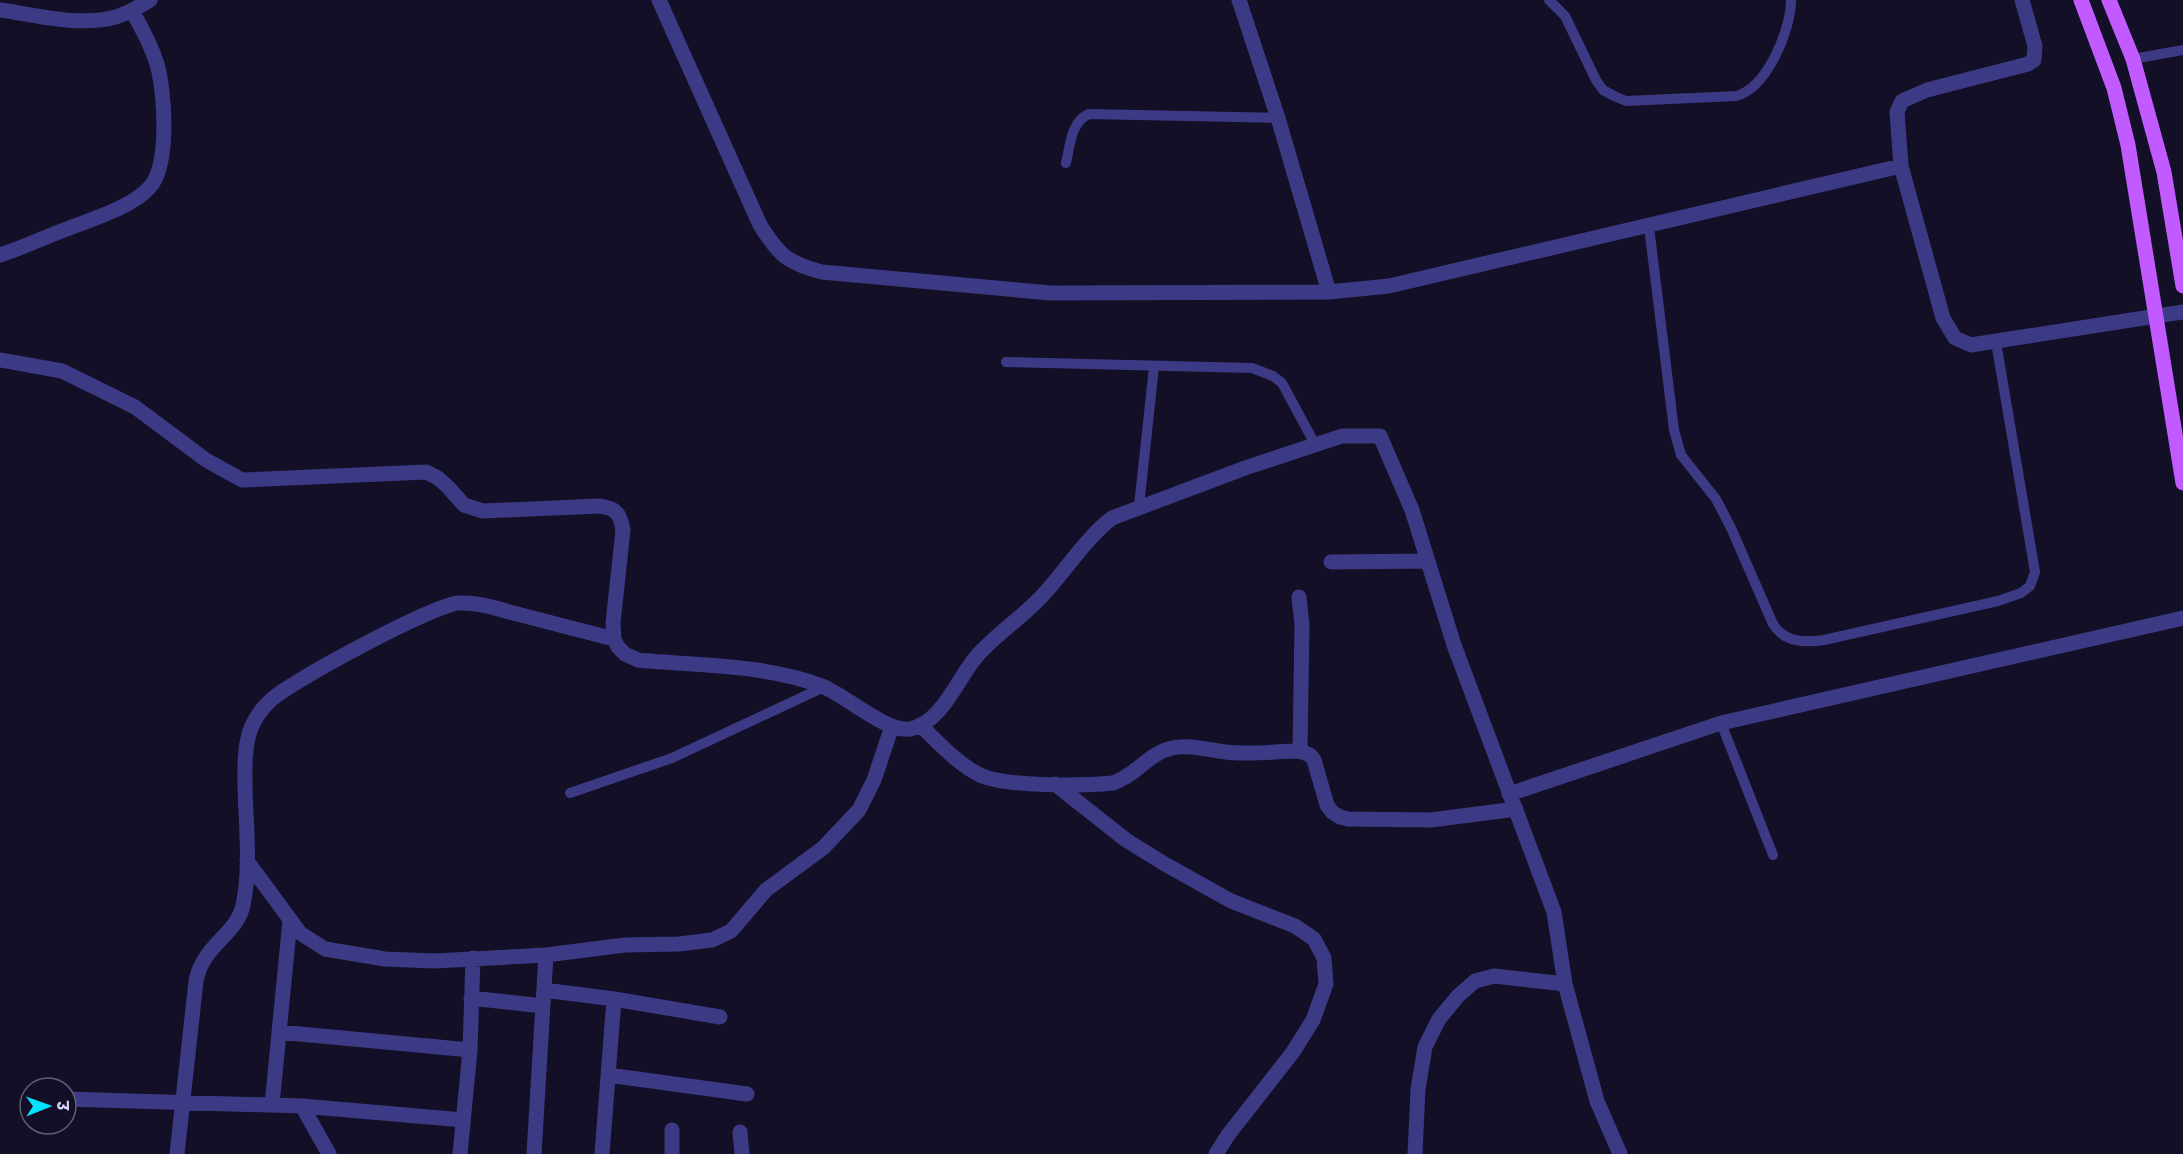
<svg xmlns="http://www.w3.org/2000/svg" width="2183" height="1154" font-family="Poppins,'Noto Sans Devanagari',sans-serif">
<rect width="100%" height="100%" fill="#130f26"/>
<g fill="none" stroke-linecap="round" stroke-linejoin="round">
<path stroke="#3d3a85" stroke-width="10" d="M1549,0L1565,16L1596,80L1603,90L1614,96L1626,101L1736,96C1767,88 1791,30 1791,0
M2133,59L2183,50
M1066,163C1070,146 1071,121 1089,114L1278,118
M1649,227L1674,430L1681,455L1716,499L1731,528L1773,624C1784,642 1803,643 1824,640L1998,601L2021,593L2030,586L2035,572L1996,342
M1006,362L1252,368L1273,376L1282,383L1316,446
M1139,506L1154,367
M1721,723L1773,855
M570,793L672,758L824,687"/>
<path stroke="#3d3a85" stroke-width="15" d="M659,0L760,225C779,255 787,263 822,272L1050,293L1329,292
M1239,0L1278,118L1329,292L1389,286L1901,166L1943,318L1955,338L1971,345L2183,312
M0,10C37,15 79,27 116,17C128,13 139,7 150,0
M1901,166L1897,112L1902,101L1927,90L2028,64L2034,60L2035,46L2022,0
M0,255C22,248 43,238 64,230C89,220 131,208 149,188C170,167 165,92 157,64C151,45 142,28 132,11
M0,360L62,371L135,407L206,460L242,480L426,472L438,478L448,487L464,505L483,511L599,506C616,508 620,513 623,530L613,623L614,639L618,647L625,654L638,660C699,666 764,664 822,686C845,695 887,733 910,729C941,724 958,678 976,657C996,634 1023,617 1043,595C1066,570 1085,539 1112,518L1245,468L1342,436H1380L1412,510L1454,645L1554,912L1565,984L1597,1101L1620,1154
M1331,562L1428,561
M1299,597L1302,625L1300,751L1310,755L1314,760L1327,805L1332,812L1340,817L1348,819L1431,820L1516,809
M920,725C938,742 957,764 980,775C1005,787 1083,786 1113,783C1135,776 1149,753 1172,748C1190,744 1208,750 1226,752C1246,755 1279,751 1300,751
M1055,784L1126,840L1163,863L1231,901L1295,926L1314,939L1324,958L1326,984L1313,1020L1293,1052L1228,1135L1216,1154
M1509,794L1721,723L2183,618
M247,861L300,933L325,949L385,959L434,961L546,955L625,945L679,944L712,940L731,931L766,890L823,848L859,810L874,780L892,726
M544,990L614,999L720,1017
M471,998L543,1006
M279,1032L470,1050
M608,1075L747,1094
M66,1099L302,1106L463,1120
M272,1105L290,920
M302,1106L329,1154
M672,1130V1154
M740,1132L742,1154
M177,1154L196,981C203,944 237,935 243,905C251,868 246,826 245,788C245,769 244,752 249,734C253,721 261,709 271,700C291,681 435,604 459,603C480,602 501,610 521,615C552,623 583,631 614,639
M460,1154L470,1050L473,958
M534,1154L546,955
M602,1154L614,999
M1415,1154L1418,1089L1425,1047L1439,1019L1458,996L1475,981L1494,976L1565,984"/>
<path stroke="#c25bff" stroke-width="15" d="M2081,0L2114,88L2128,145L2183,483
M2109,0L2133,59L2164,172L2183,286"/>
</g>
<g transform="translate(48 1106) rotate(89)"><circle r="28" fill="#130f26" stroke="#625e7d" stroke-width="1.5"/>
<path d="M0-4.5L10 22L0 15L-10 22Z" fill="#00e5ff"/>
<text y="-9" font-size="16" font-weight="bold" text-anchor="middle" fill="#d9d4ff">उ</text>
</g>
</svg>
